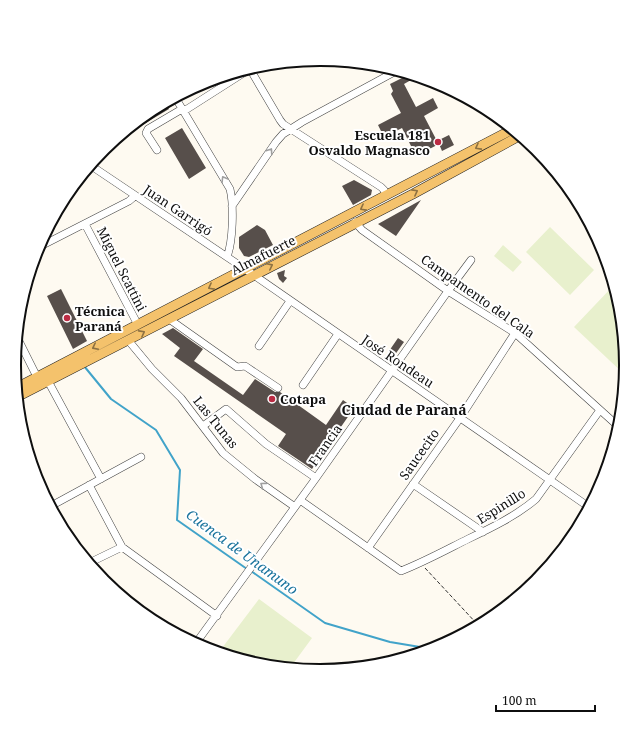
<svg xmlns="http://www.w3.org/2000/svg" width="640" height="729" font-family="'Noto Serif',serif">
<rect width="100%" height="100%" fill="#fefaf1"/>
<path fill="#e8f0cd" d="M550,227L594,270L570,295L526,252Z
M503,245L522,262L513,272L494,256Z
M614,285C622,310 628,349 625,375L574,327Z
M259,599L312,638L290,668L260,665L219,652Z"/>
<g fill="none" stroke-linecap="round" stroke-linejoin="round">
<path stroke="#41a3c9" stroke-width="2" d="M84,366L111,399L156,430L180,470L177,520L247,569
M251,571L325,623L390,642L432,649"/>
</g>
<path fill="#574f4b" d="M410,74L418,76L404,84L416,107L433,98L438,108L424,116L437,141L449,135L454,145L442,151L439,144L416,156L402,128L384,137L378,125L401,113L391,94L393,91L390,84Z
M165,102L169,109L139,127L136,122L150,110Z
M182,128L206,168L189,179L165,138Z
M354,180L372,190L371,195L353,205L342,186Z
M421,200L396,236L378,224Z
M257,225L265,230L273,245L249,257L244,256L239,248V237Z
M285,270L284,276L287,278L283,283L279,279L277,273Z
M61,289L87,341L73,349L47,296Z
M173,328L203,349L194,361L243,395L255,379L275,392H280L326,425L343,400L354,408L312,469L278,446L286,434L174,356L180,348L162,334Z
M398,338L404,342L394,356L389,357V351Z"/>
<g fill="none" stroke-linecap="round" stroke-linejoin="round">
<g stroke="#424242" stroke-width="8">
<path id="minor" d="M250,69L280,120L283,124L381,187L384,190L386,196
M175,97L230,189C234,206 233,241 227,257
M184,111L253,67
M157,150L146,133L148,129L182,109
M90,165L245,269L589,507
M232,206L276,142L283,134L302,122L398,70
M355,222L362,230L448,291L515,333L619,427
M85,224L138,325
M37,248L129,201L135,196
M169,319L237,367L245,366L278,388
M17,337L37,377
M128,340L152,369L181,398L223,453L255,479L295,507
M259,346L290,301
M48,381L101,479
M303,385L338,334
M203,426L226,409L266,444L316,478
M413,484L483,532
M89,485L122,547L217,616
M300,500L401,571C424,562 446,550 468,539C491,528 516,516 536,499L600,410
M51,506L141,457
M368,548L460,418L515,333
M89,563L122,547
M530,586L528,584L540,576
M196,643L316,478L448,291L471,260"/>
</g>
<g stroke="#202020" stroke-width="10">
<path id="major" d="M16,388L513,129
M17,397L413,194L521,135"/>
</g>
<path stroke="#313131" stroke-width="1" stroke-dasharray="4 2" stroke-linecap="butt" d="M425,568L478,625"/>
<use href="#minor" stroke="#fff" stroke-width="7"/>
<use href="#major" stroke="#f4c26c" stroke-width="9"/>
</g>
<defs><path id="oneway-chevron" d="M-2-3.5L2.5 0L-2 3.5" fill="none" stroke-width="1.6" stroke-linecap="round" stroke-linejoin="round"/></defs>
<g stroke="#8d7142">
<use href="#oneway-chevron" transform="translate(478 147) rotate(152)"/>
<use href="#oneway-chevron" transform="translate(415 192) rotate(-28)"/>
<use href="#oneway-chevron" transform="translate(363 208) rotate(152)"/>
<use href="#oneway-chevron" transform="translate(270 266) rotate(-27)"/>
<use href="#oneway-chevron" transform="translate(211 287) rotate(152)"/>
<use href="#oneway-chevron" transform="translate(142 333) rotate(-28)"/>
<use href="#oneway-chevron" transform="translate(95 347) rotate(153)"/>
</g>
<g stroke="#9f9f9f">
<use href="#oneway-chevron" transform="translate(270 151) rotate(-56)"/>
<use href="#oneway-chevron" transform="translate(224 179) rotate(-121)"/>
<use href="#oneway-chevron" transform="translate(263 485) rotate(-144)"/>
</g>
<g fill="#bb2b43" stroke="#fff" stroke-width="1.5">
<circle cx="438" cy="142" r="4"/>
<circle cx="67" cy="318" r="4"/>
<circle cx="272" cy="399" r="4"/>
</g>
<g text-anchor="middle" stroke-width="4" stroke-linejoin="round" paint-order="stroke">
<g font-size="13" font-weight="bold" fill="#0f0f0f" stroke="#fff" text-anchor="start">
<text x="430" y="140" text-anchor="end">Escuela 181<tspan x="430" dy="15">Osvaldo Magnasco</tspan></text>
<text x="75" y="316">Técnica<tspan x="75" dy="15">Paraná</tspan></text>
<text x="280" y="404">Cotapa</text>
</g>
<g font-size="13" fill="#0f0f0f" stroke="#fff">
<text transform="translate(178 210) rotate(34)" y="5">Juan Garrigó</text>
<text transform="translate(263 255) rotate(-27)" y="5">Almafuerte</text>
<text transform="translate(122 269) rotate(63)" y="5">Miguel Scattini</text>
<text transform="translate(478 296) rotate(35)" y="5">Campamento del Cala</text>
<text transform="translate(398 361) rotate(34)" y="5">José Rondeau</text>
<text transform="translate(216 422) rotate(51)" y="5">Las Tunas</text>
<text transform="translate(325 445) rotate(-55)" y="5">Francia</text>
<text transform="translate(419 454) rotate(-55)" y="5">Saucecito</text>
<text transform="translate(501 506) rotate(-32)" y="5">Espinillo</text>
</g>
<g font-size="14" font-weight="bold" fill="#0f0f0f" stroke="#fff">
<text x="404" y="415">Ciudad de Paraná</text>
</g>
<g font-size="14" font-style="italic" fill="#1b749d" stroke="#fff">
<text transform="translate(242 552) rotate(36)" y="5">Cuenca de Unamuno</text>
</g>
</g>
<path d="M0 0H640V729H0ZM21 365a299 299 0 1 1 598 0a299 299 0 1 1-598 0Z" fill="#fff" fill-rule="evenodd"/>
<path fill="none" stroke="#0f0f0f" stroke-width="2" d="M21 365a299 299 0 1 1 598 0a299 299 0 1 1-598 0Z"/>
<path d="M496 705v6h99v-6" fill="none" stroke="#0f0f0f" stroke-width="2"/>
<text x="502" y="705" font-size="12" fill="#0f0f0f" stroke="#ffffff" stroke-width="3" paint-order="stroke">100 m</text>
</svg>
